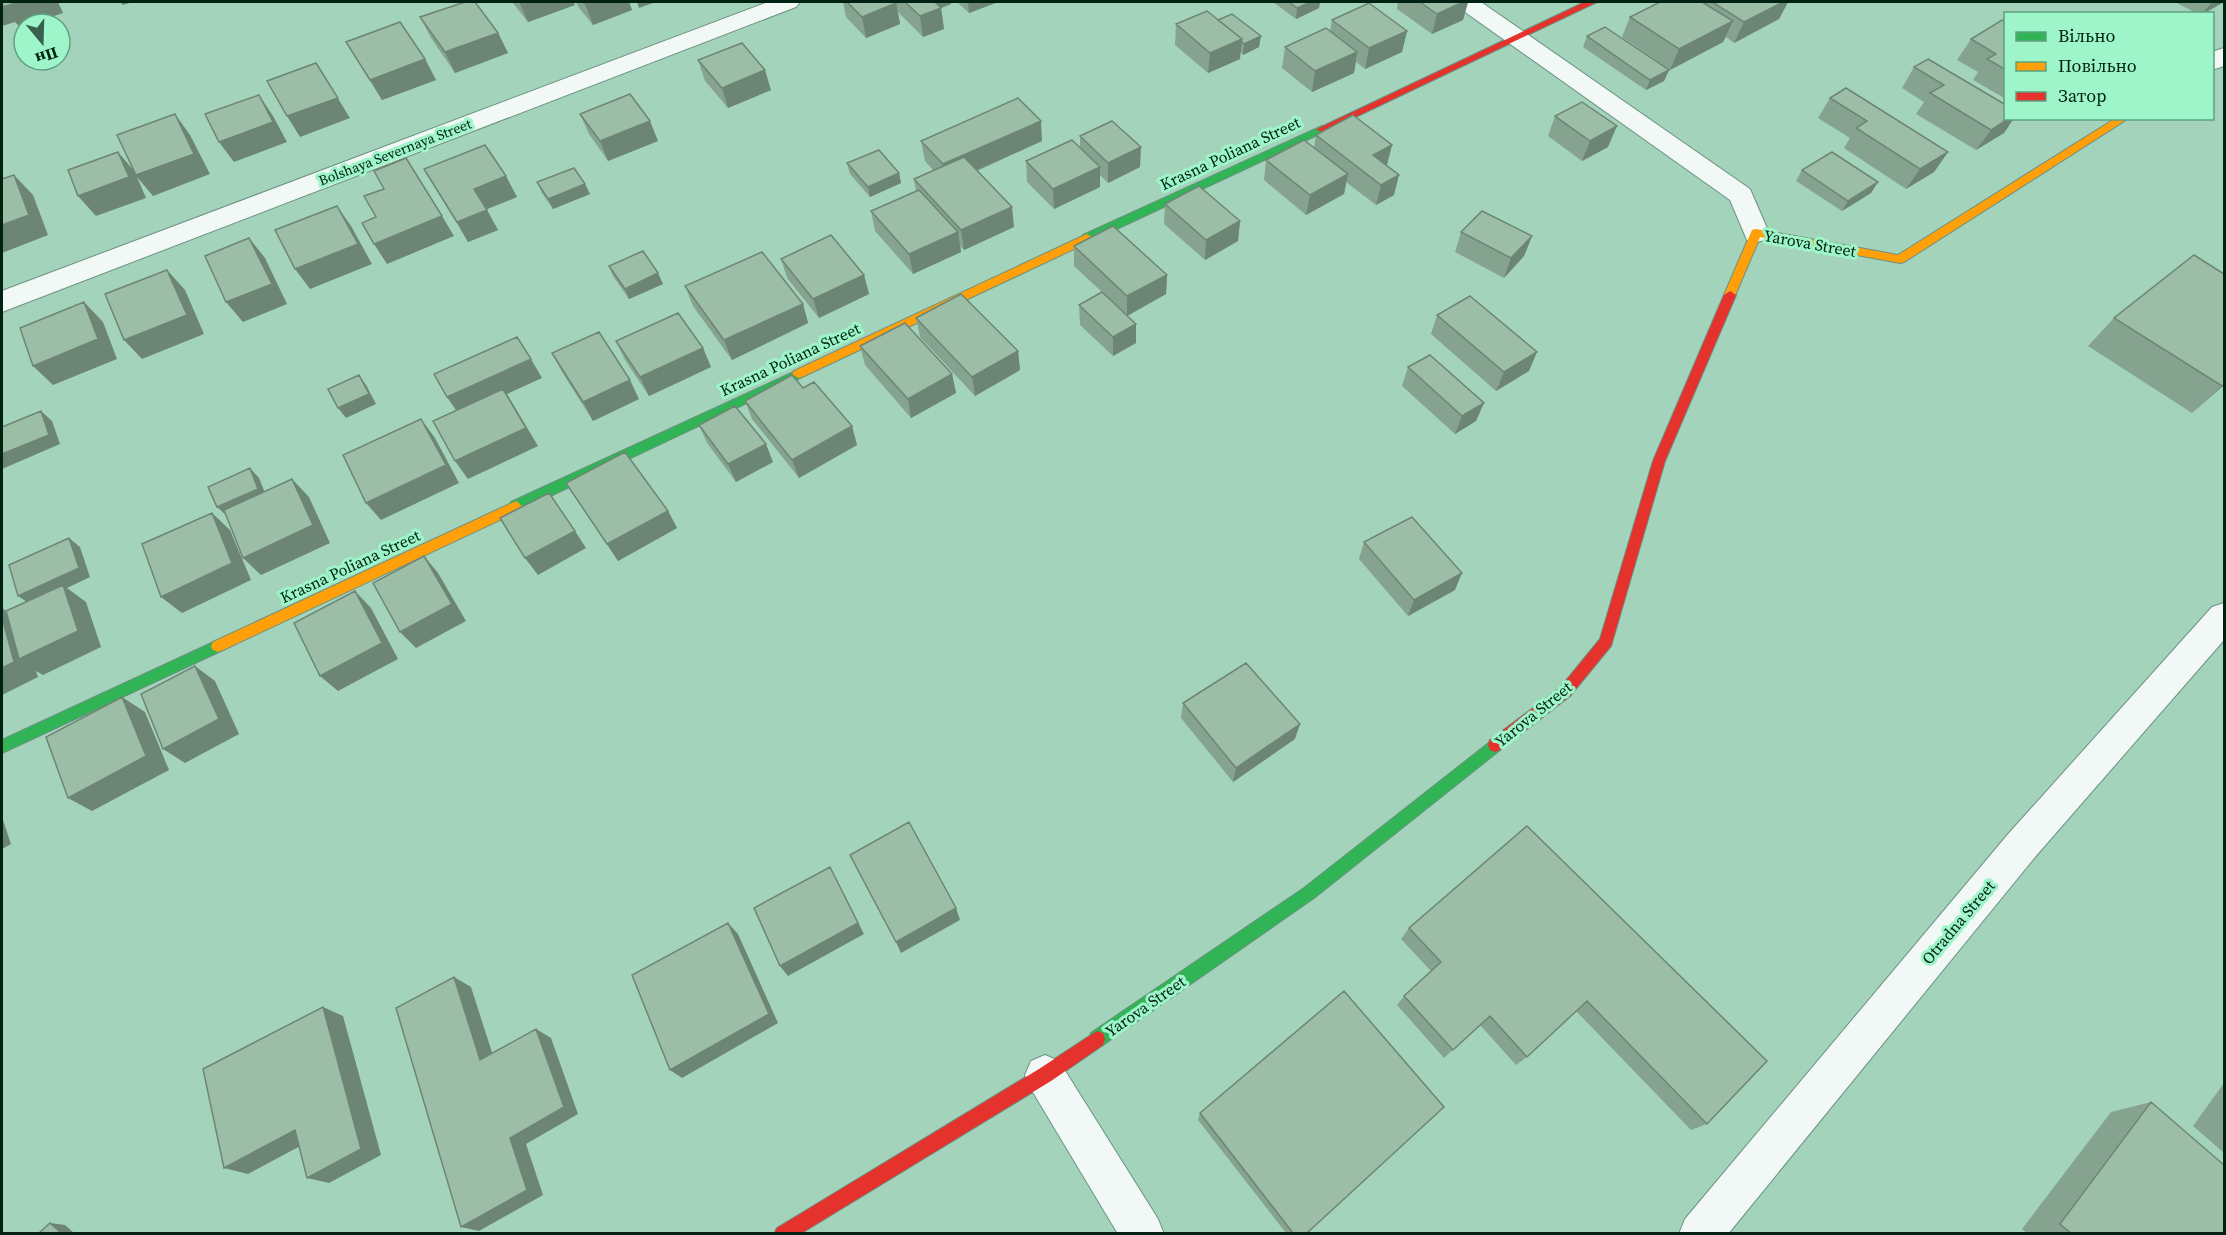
<svg xmlns="http://www.w3.org/2000/svg" width="2226" height="1235" font-family="'Source Serif 4',serif">
<rect width="100%" height="100%" fill="#a4d3bc"/>
<g fill="none" stroke-linecap="round" stroke-linejoin="round">
<g stroke="#6b9281" stroke-width="2">
<path id="street" d="M768,2H800L796,7L2,312V291Z
M1455,2H1481L1750,189L1769,233L1765,240L1756,242L1747,240L1730,200L1458,7Z
M2224,48V66L2212,70V52Z
M2224,603V640L2035,857L1728,1234H1679L1685,1219L2009,833L2212,607Z
M1045,1055L1059,1061L1158,1219L1164,1234H1118L1031,1089L1025,1075L1031,1061Z"/>
</g>
<g stroke="#6b9281" stroke-width="2">
<path id="fast" d="M1322,126L1326,127V131L1091,241H1083L1081,238L1083,235Z
M798,370L802,371L804,374L802,377L521,510L516,511L510,506L511,502Z
M218,640L223,642L225,646L223,650L2,753V740Z
M1495,738L1500,740L1502,745L1500,750L1314,898L1103,1045L1097,1047L1091,1045L1089,1039L1091,1033L1304,888Z"/>
</g>
<g stroke="#6b9281" stroke-width="2">
<path id="slow" d="M2116,118H2129L1904,262L1900,263L1760,237L1734,298L1730,299L1724,295L1752,230L1756,229L1898,255Z
M1087,234L1093,238L1091,241L802,377L798,378L792,374L794,371Z
M516,501L522,506L521,510L223,650L218,652L213,650L211,646L213,642Z"/>
</g>
<g stroke="#6b9281" stroke-width="2">
<path id="jam" d="M1585,2H1597L1326,131H1318L1317,129Z
M1730,291L1736,295L1665,461L1611,646L1570,696L1500,750L1495,752L1490,750L1488,745L1490,740L1560,688L1600,639L1653,461L1724,295Z
M1097,1031L1103,1033L1105,1039L1103,1045L1051,1081L800,1234H774L777,1228L1039,1069Z"/>
</g>
<use href="#street" fill="#f1f8f5" fill-rule="evenodd"/>
<use href="#fast" fill="#30b455" fill-rule="evenodd"/>
<use href="#slow" fill="#ff9f0a" fill-rule="evenodd"/>
<use href="#jam" fill="#e5322d" fill-rule="evenodd"/>
</g>
<path fill="#86a390" d="M512,2H573L575,5L528,22Z
M576,2H629L632,10L593,25L579,8Z
M843,2H951V4L941,8L944,29L923,37L898,12L900,24L866,38L846,17Z
M957,2H998L969,13Z
M1273,2H1320L1319,8L1296,19Z
M1398,2H1468L1463,20L1432,34L1397,9Z
M1660,2H1788L1779,19L1734,43L1726,37L1723,42L1670,70L1622,37L1630,17Z
M2175,2H2224L2204,14H2198Z
M420,17L498,33L508,53L455,73L431,38Z
M1218,20L1259,47L1243,55L1240,52V59L1208,73L1175,45L1176,24Z
M1332,20L1407,31L1402,52L1365,69L1356,62L1354,73L1312,92L1282,68L1285,47L1330,31Z
M2006,22V99L1973,80L1978,72L1957,60L1971,39Z
M1587,36L1669,70L1664,81L1646,90L1583,47Z
M346,42L425,59L436,80L382,100Z
M698,60L771,90L728,108L705,81Z
M1914,67L2006,118H2014L2004,133L1976,150L1916,114L1924,102L1902,88Z
M1830,98L1948,152L1934,172L1906,189L1844,148L1850,138L1818,118Z
M580,114L658,141L608,161L589,134Z
M1555,116L1608,147L1582,161L1548,136Z
M1316,135L1392,145L1386,165L1394,195L1376,205L1346,182L1344,194L1306,215L1264,180L1266,160L1314,147Z
M1080,136L1140,167L1108,183L1100,175V187L1054,209L1027,182L1026,161L1080,148Z
M921,141H1042L977,171L1014,227L964,250L960,246L961,252L913,274L875,231L871,211L916,191L914,179L934,171L925,161Z
M847,163L899,173L901,183L870,197L850,174Z
M424,169L517,197L486,209L498,230L468,242Z
M1802,170L1878,182L1871,193L1842,211L1796,181Z
M537,182L585,184L590,194L553,209L542,193Z
M1165,204L1240,221L1238,241L1205,260L1164,224Z
M1461,232L1532,236L1524,256L1504,278L1455,252Z
M1074,246L1167,275L1166,294L1127,316L1136,343L1113,356L1080,325L1079,305L1102,292L1074,266Z
M781,259L864,275L869,294L819,318L787,278Z
M609,266L663,284L629,299L613,276Z
M2224,274V385L2192,413L2088,346L2114,318Z
M685,286L803,304L808,323L732,360L693,306Z
M1437,315L1529,371L1496,391L1431,334Z
M916,318L1018,351L1020,370L975,396L920,337Z
M616,341L703,348L711,367L649,396L625,360Z
M860,346L952,374L956,393L911,418L865,365Z
M552,353L639,399L593,421L562,372Z
M1408,367L1476,421L1455,434L1402,386Z
M803,388L852,426L857,445L799,478L752,419L745,401Z
M699,425L773,462L736,482L707,443Z
M566,483L668,511L677,528L618,561Z
M1364,542L1455,590L1408,616L1359,559Z
M1183,703L1295,739L1233,782L1181,718Z
M1527,826L1707,1124L1691,1130L1576,1011L1527,1057L1516,1065L1480,1025L1444,1058L1397,1005L1404,996L1431,971L1401,939L1409,928Z
M2224,1083V1153L2193,1126Z
M2151,1102L2224,1233H2027L2022,1229L2111,1112Z
M1200,1113L1307,1233H1286L1198,1120Z"/>
<path fill="#6d8575" d="M2,2H58L63,13L30,24H24V26L20,27L15,22L2,26Z
M120,2H133L123,5Z
M519,2H573L575,5L528,22Z
M592,2H629L632,10L593,25L585,4Z
M637,2H656L639,8Z
M926,2H951V4L928,13Z
M971,2H998L969,13L968,3Z
M1311,2H1320L1319,8L1296,19L1297,8Z
M1463,2H1468L1463,20L1432,34L1437,14Z
M1783,2H1788L1779,19L1734,43L1744,22Z
M2212,2H2224L2202,14Z
M896,3L900,24L866,38L862,17Z
M941,8L944,29L923,37L920,16Z
M1733,21L1723,42L1670,70L1679,49Z
M1407,31L1402,52L1365,69L1369,48Z
M498,33L508,53L455,73L445,52Z
M1261,36L1259,47L1243,55L1244,44Z
M1242,39L1240,59L1208,73L1210,53Z
M1357,52L1354,73L1312,92L1315,71Z
M425,59L436,80L382,100L370,80Z
M316,63L350,118L300,137L287,116Z
M765,70L771,90L728,108L722,88Z
M1669,70L1664,81L1646,90L1650,80Z
M259,95L273,116L287,142L234,162L219,142Z
M175,114L190,135L210,174L153,196L137,177L146,198L96,216L78,196L118,152L135,172Z
M2009,118H2014L2004,133L1976,150L1991,130Z
M650,121L658,141L608,161L600,141Z
M1041,121L1042,141L946,184L943,164Z
M1617,126L1608,147L1582,161L1590,141Z
M1392,145L1387,165L1369,176L1373,155Z
M1141,147L1140,167L1108,183V163Z
M1948,152L1934,172L1906,189L1920,169Z
M1100,167V187L1054,209L1053,189Z
M899,173L901,183L870,197L868,187Z
M1348,174L1344,194L1306,215L1310,195Z
M14,175L33,195L48,235L2,253V225Z
M1399,175L1394,195L1376,205L1381,185Z
M506,176L517,197L485,210L474,189Z
M1878,182L1871,193L1842,211L1848,201Z
M585,184L590,194L553,209L548,199Z
M337,206L351,226L372,264L310,289L295,269Z
M1012,207L1014,227L964,250L961,230Z
M487,210L498,230L468,242L457,222Z
M442,216L454,236L387,264L374,244Z
M1240,221L1238,241L1205,260L1206,240Z
M958,232L961,252L913,274L909,254Z
M1532,236L1524,256L1504,278L1511,258Z
M249,238L265,258L287,304L243,322L226,302Z
M167,270L185,290L204,334L142,359L124,340Z
M658,273L663,284L629,299L625,289Z
M864,275L869,294L819,318L813,299Z
M1167,275L1166,294L1127,316V296Z
M84,302L103,322L117,359L53,385L33,366Z
M803,304L808,323L732,360L724,340Z
M1136,324V343L1113,356V337Z
M703,348L711,367L649,396L640,377Z
M1018,351L1020,370L975,396L972,377Z
M1537,352L1529,371L1496,391L1504,372Z
M531,359L542,378L507,394L538,446L468,479L455,461L460,416L447,397Z
M952,374L956,393L911,418L908,399Z
M359,375L366,385L376,404L346,418L338,408Z
M630,380L639,399L593,421L583,402Z
M2224,384V385L2192,413Z
M1484,403L1476,421L1455,434L1462,416Z
M41,411L52,421L60,444L2,469V454Z
M421,419L435,438L459,483L381,520L366,503Z
M852,426L857,445L799,478L792,460Z
M766,444L773,462L736,482L728,464Z
M250,468L259,478L267,498L227,516L217,507Z
M292,479L309,497L330,543L261,575L243,558Z
M668,511L677,528L618,561L607,544Z
M212,513L230,530L251,580L182,613L161,597Z
M575,531L586,548L538,575L525,558Z
M69,538L80,547L90,577L67,588L86,602L101,647L43,675L36,671L38,677L2,695V608L22,623L30,604L18,596Z
M424,556L438,573L466,621L416,648L400,632Z
M1462,573L1455,590L1408,616L1414,600Z
M355,591L371,608L398,659L338,691L320,676Z
M195,666L215,681L239,734L185,763L163,749Z
M122,697L145,712L169,770L92,811L68,798Z
M1300,724L1295,739L1233,782L1236,768Z
M2,817L11,844L2,849Z
M830,867L864,934L788,976L780,966Z
M956,908L960,920L901,953L896,942Z
M728,923L738,934L778,1023L682,1078L670,1070Z
M454,977L471,987L497,1068L480,1060Z
M323,1007L343,1016L381,1155L329,1183L307,1178Z
M536,1029L551,1038L578,1114L526,1144L543,1195L479,1231L461,1227L510,1138Z
M295,1130L317,1137L248,1174L224,1168Z
M50,1223L65,1225L74,1233H61Z"/>
<path fill="#9cbea7" stroke="#6d8575" stroke-width="1.5" d="M2,2H19L3,7Z
M465,2H475L498,33L445,52L420,17Z
M582,2H592L585,4Z
M847,2H894L896,3L862,17Z
M905,2H935L941,8L920,16Z
M1289,2H1311L1297,8Z
M1420,2H1463L1437,14Z
M1660,2H1702L1733,21L1679,49L1630,17Z
M1712,2H1783L1744,22Z
M1369,3L1407,31L1369,48L1332,20Z
M1207,11L1242,39L1210,53L1176,24Z
M1232,14L1261,36L1244,44L1241,41L1242,39L1218,20Z
M2002,20L2006,22V70L1987,59L1996,54L1971,39Z
M400,22L425,59L370,80L346,42Z
M1605,27L1669,70L1650,80L1587,36Z
M1326,28L1357,52L1315,71L1285,47Z
M742,43L765,70L722,88L698,60Z
M1928,59L2006,105V118H2009L1991,130L1930,93L1944,85L1914,67Z
M316,63L338,98L287,116L267,81Z
M1846,88L1948,152L1920,169L1856,128L1867,121L1830,98Z
M630,94L650,121L600,141L580,114Z
M259,95L273,122L219,142L205,114Z
M1018,98L1041,121L943,164L921,141Z
M1582,102L1617,126L1590,141L1555,116Z
M175,114L194,154L136,175L117,135Z
M1353,115L1392,145L1373,155L1399,175L1381,185L1316,135Z
M1112,121L1141,147L1108,163L1080,136Z
M1072,140L1100,167L1053,189L1026,161Z
M1304,140L1348,174L1310,195L1266,160Z
M485,145L506,176L474,189L487,210L457,222L424,169Z
M879,150L899,173L868,187L847,163Z
M118,152L129,177L78,196L68,170Z
M1832,152L1878,182L1848,201L1802,170Z
M964,157L1012,207L961,230L914,179Z
M406,158L442,216L374,244L362,223L376,217L364,196L384,189L374,171Z
M574,168L585,184L548,199L537,182Z
M14,175L29,215L2,225V179Z
M1199,186L1240,221L1206,240L1165,204Z
M919,190L958,232L909,254L871,211Z
M337,206L358,244L295,269L275,230Z
M1482,211L1532,236L1511,258L1461,232Z
M1113,226L1167,275L1127,296L1074,246Z
M831,235L864,275L813,299L781,259Z
M249,238L272,284L226,302L205,256Z
M643,251L658,273L625,289L609,266Z
M762,252L803,304L724,340L685,286Z
M2194,255L2224,274V384L2222,386L2114,318Z
M167,270L187,315L124,340L105,294Z
M1102,292L1136,324L1113,337L1079,305Z
M961,294L1018,351L972,377L916,318Z
M1470,296L1537,352L1504,372L1437,315Z
M84,302L98,339L33,366L20,328Z
M678,313L703,348L640,377L616,341Z
M905,323L952,374L908,399L860,346Z
M599,332L630,380L583,402L552,353Z
M517,337L531,359L447,397L434,374Z
M1430,355L1484,403L1462,416L1408,367Z
M359,375L369,394L338,408L328,389Z
M792,375L803,388L814,382L852,426L792,460L745,401Z
M503,389L526,428L455,461L433,421Z
M735,406L766,444L728,464L699,425Z
M41,411L49,435L2,454V427Z
M421,419L446,465L366,503L343,455Z
M625,452L668,511L607,544L566,483Z
M250,468L258,489L217,507L208,487Z
M292,479L313,525L243,558L224,510Z
M549,493L575,531L525,558L500,518Z
M212,513L232,563L161,597L142,544Z
M1412,517L1462,573L1414,600L1364,542Z
M69,538L79,568L18,596L9,565Z
M424,556L452,604L400,632L373,583Z
M63,585L78,631L19,659L6,611Z
M355,591L382,643L320,676L294,623Z
M2,617L14,662L2,668Z
M1246,663L1300,724L1236,768L1183,703Z
M195,666L219,719L163,749L141,694Z
M122,697L146,756L68,798L46,737Z
M909,822L956,908L896,942L850,855Z
M1527,826L1767,1061L1707,1124L1587,1001L1527,1057L1490,1016L1453,1050L1404,996L1441,962L1409,928Z
M830,867L858,923L780,966L754,908Z
M728,923L769,1014L670,1070L632,975Z
M454,977L480,1060L536,1029L564,1107L510,1138L527,1190L461,1227L396,1008Z
M1344,991L1444,1107L1307,1233H1293L1200,1113Z
M323,1007L361,1149L307,1178L295,1130L224,1168L203,1069Z
M2151,1102L2224,1165V1233H2071L2060,1224Z
M50,1223L61,1233H39Z"/>
<g text-anchor="middle" stroke-width="6" stroke-linejoin="round" paint-order="stroke">
<g font-size="14" fill="#002213" stroke="#9df5c9">
<text transform="translate(395 152) rotate(-21)" y="5">Bolshaya Severnaya Street</text>
</g>
<g font-size="16" fill="#002213" stroke="#9df5c9">
<text transform="translate(1230 153) rotate(-25)" y="6">Krasna Poliana Street</text>
<text transform="translate(1810 243) rotate(10)" y="6">Yarova Street</text>
<text transform="translate(790 359) rotate(-25)" y="6">Krasna Poliana Street</text>
<text transform="translate(350 566) rotate(-25)" y="6">Krasna Poliana Street</text>
<text transform="translate(1533 714) rotate(-39)" y="6">Yarova Street</text>
<text transform="translate(1958 922) rotate(-50)" y="6">Otradna Street</text>
<text transform="translate(1145 1006) rotate(-35)" y="6">Yarova Street</text>
</g>
</g>
<rect width="2226" height="1235" fill="none" stroke="#002213" stroke-width="6"/>
<rect x="2004" y="12" width="210" height="108" fill="#9df5c9" stroke="#5ea180" stroke-width="1.5"/>
<rect x="2016" y="32" width="30" height="9" fill="#30b455" stroke="#5ea180" stroke-width="1.5"/>
<text x="2058" y="42" font-size="18" fill="#002213">Вільно</text>
<rect x="2016" y="62" width="30" height="9" fill="#ff9f0a" stroke="#5ea180" stroke-width="1.5"/>
<text x="2058" y="72" font-size="18" fill="#002213">Повільно</text>
<rect x="2016" y="92" width="30" height="9" fill="#e5322d" stroke="#5ea180" stroke-width="1.5"/>
<text x="2058" y="102" font-size="18" fill="#002213">Затор</text>
<g transform="translate(42 42) rotate(161)"><circle r="28" fill="#9df5c9" stroke="#5ea180" stroke-width="1.5"/>
<path d="M0-4.5L10 22L0 15L-10 22Z" fill="#39604e"/>
<text y="-9" font-size="16" font-weight="bold" text-anchor="middle" fill="#002213">Пн</text>
</g>
</svg>
